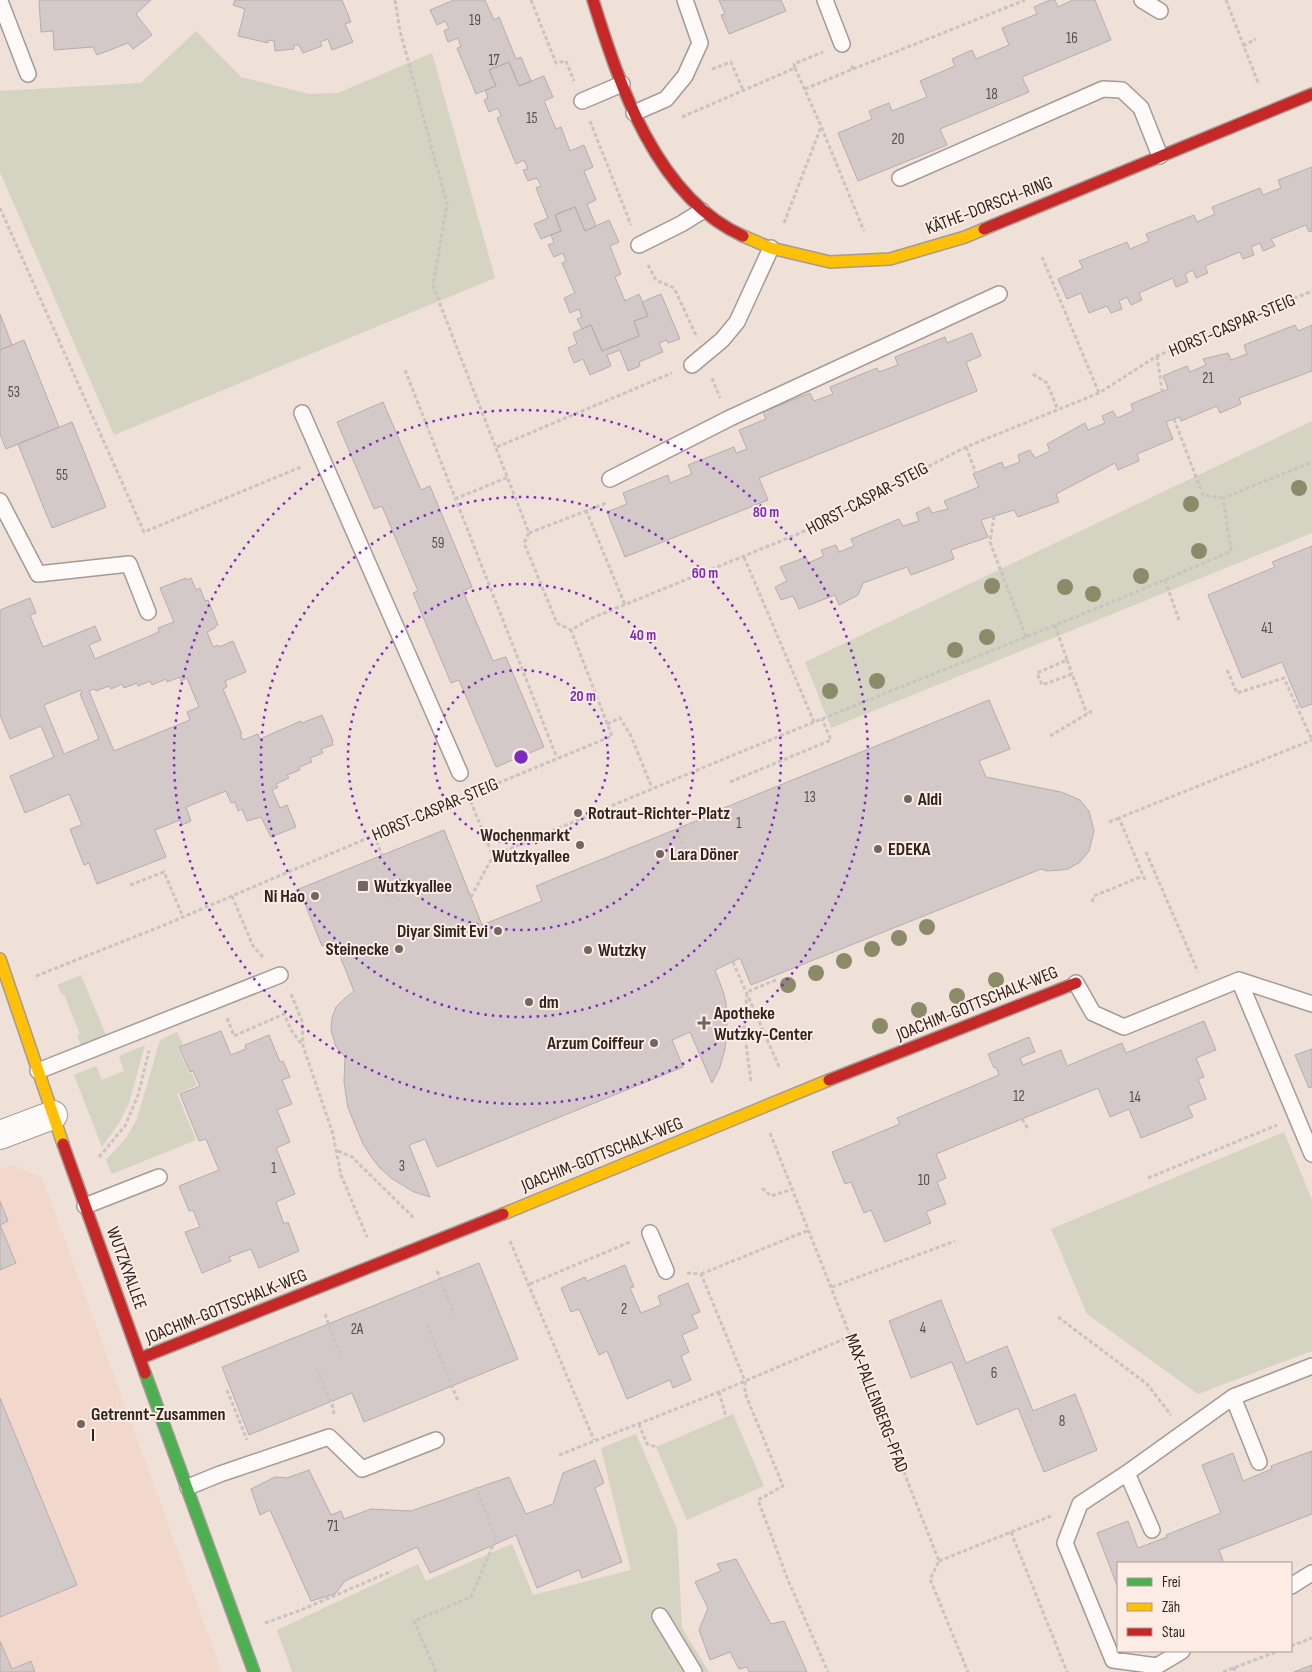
<svg xmlns="http://www.w3.org/2000/svg" width="1312" height="1672" font-family="'Sofia Sans Condensed',sans-serif">
<rect width="100%" height="100%" fill="#efe0d8"/>
<path fill="#f2d8cc" d="M13,1165L42,1177L222,1672H0V1169Z"/>
<path fill="#d5d3c1" d="M196,31L241,77L309,94L338,93L432,53L495,278L114,435L0,172V91L141,83Z
M1312,421V533L831,728L805,662Z
M81,975L106,1035L81,1045L77,1035L80,1034L64,994L62,995L57,985Z
M177,1032L183,1045L178,1047L189,1074L192,1073L197,1085L177,1094L196,1140L112,1174L106,1160L126,1138L137,1119L160,1040Z
M145,1045L129,1103L119,1123L102,1147L74,1075L96,1066L102,1080L124,1071L119,1056Z
M1284,1132L1312,1200V1351L1198,1394L1087,1314L1051,1229Z
M733,1414L764,1486L687,1520L656,1447Z
M636,1434L677,1529L682,1628L709,1672H292L277,1630L418,1564L426,1581L512,1544L533,1595L631,1570L601,1448Z"/>
<path fill="#d4c9c9" stroke="#b7adad" fill-rule="evenodd" d="M39,0H151L136,14L152,35L133,49L128,43L97,55L93,47L54,50L53,31L41,32Z
M235,0H342L351,22L345,24L353,42L332,50L328,39L320,42L322,46L303,53L299,45H294V49L275,51L274,41L268,40V43L238,36L245,9L233,5Z
M454,0H485L494,20L499,17L516,59L521,57L531,81L519,86L509,62L489,70L496,86L476,94L457,48L461,47L458,38L448,42L444,31L449,28L445,21L437,25L430,10Z
M719,0H781L786,11L729,34L721,15L725,14Z
M1050,0H1055L1058,7L1073,0H1095L1111,40L1022,77L1029,92L940,129L947,145L858,181L838,133L872,119L869,111L889,103L892,111L927,97L920,81L955,66L952,59L972,50L976,59L1009,45L1002,28L1037,14L1034,7Z
M509,62L519,86L544,76L553,97L544,101L556,129L561,127L570,151L584,145L593,167L584,171L596,200L587,204L596,226L585,231L575,207L555,215L561,231L541,239L534,224L548,218L536,188L541,186L537,178L528,181L523,170L528,169L524,160L516,164L497,118L501,116L498,108L489,112L484,100L488,98L485,90L496,86L489,70Z
M1312,167V231L1309,232L1306,225L1271,239L1275,246L1263,251L1260,243L1251,247L1254,255L1243,259L1240,252L1205,266L1208,273L1196,278L1193,270L1185,274L1188,282L1176,287L1173,278L1139,293L1142,300L1131,305L1127,297L1119,301L1122,309L1111,313L1107,306L1089,313L1081,293L1067,299L1058,279L1083,268L1079,261L1127,242L1130,249L1149,241L1146,234L1194,215L1197,222L1215,214L1212,207L1260,188L1263,195L1281,188L1278,180Z
M575,207L585,231L609,220L619,242L610,246L621,274L615,277L625,301L639,294L648,316L634,321L639,336L602,351L591,325L582,329L577,319L582,317L579,309L570,313L564,298L575,293L562,263L566,261L563,253L554,257L548,245L554,243L551,235L561,231L555,215Z
M661,294L680,339L668,343L667,340L659,343L663,352L639,362L640,366L628,371L620,350L607,355L611,366L590,375L583,359L574,363L568,348L577,344L573,333L591,325L602,351L639,336L634,321L648,316L642,302Z
M0,314L12,345L0,350Z
M1295,325L1298,331L1312,325V371L1239,398L1241,404L1220,413L1217,406L1181,421L1179,417L1166,422L1173,439L1137,454L1139,461L1118,470L1115,463L1056,494L1059,502L1018,517L1014,510L981,520L988,537L951,550L954,559L911,575L907,567L863,583L858,595L839,605L835,595L799,609L793,596L781,600L775,587L787,581L780,567L806,557L808,563L824,556L821,550L836,545L839,552L854,546L851,539L899,519L903,526L919,521L916,513L929,507L932,513L948,509L944,501L979,487L973,474L1002,462L1004,468L1020,462L1018,455L1030,450L1035,458L1050,451L1047,444L1085,423L1088,430L1105,423L1102,416L1113,411L1117,418L1133,411L1131,404L1168,389L1163,376L1187,366L1190,372L1206,365L1203,359L1228,353L1231,360L1247,354L1244,345Z
M972,333L981,356L966,362L977,391L759,478L768,500L625,557L607,512L627,504L623,493L668,475L670,483L692,474L688,465L734,447L736,453L747,449L739,430L766,419L763,412L810,393L814,401L833,394L830,387L877,368L879,372L898,365L895,357L945,337L947,343Z
M24,340L59,427L6,449L0,434V350Z
M383,402L421,490L430,486L472,587L463,591L493,661L506,657L544,747L496,767L459,680L451,683L413,593L418,591L382,506L374,509L337,422Z
M72,422L106,507L52,528L18,444Z
M1312,546V704L1301,708L1282,662L1242,678L1208,595L1275,567L1272,562Z
M186,578L187,580L191,578L196,590L200,588L205,601L208,600L218,625L215,626V628L207,632L213,647L218,645L219,647L233,641L246,672L225,681L227,687L223,689L242,734H240L243,740L258,734L260,739L301,721L302,723L322,715L333,741L332,742L333,745L321,749L323,753L310,758L312,762L299,767L300,770L287,775L289,778L276,784L278,787L272,790L280,808L287,805L296,827L271,837L261,817L247,821L242,809L238,811L235,802L231,803L226,791L186,807L191,821L182,825L180,820L155,830L166,857L97,884L89,863L84,865L70,829L82,825L69,794L25,813L10,776L54,757L41,726L10,739L0,715V610L30,598L36,613L30,615L43,647L95,626L101,640L89,645L95,659L159,632L158,628L174,622L160,588ZM180,677L181,681L187,678L199,707L187,712L190,720L114,751L89,691L95,689L96,691L109,686L111,689L122,684L124,688L137,683L138,686L150,681L152,685L166,679L167,682ZM81,690L82,693L80,694L99,739L64,754L44,705Z
M989,700L1010,749L979,761L986,777L1061,792L1080,800L1089,811L1094,831L1089,851L1080,862L1068,869L1061,870L1047,871L1041,869L751,985L740,958L715,970L723,991L726,1003L727,1032L725,1049L720,1067L712,1083L690,1032L672,1040L683,1067L437,1167L425,1139L409,1145L430,1197L414,1192L391,1178L380,1168L372,1158L363,1144L348,1108L344,1082L345,1057L336,1047L331,1030L332,1018L336,1007L344,999L354,991L334,941L322,946L299,889L444,830L482,925L542,901L536,886L711,815V816L715,815L714,812Z
M1204,1021L1216,1050L1196,1058L1204,1077L1198,1079L1206,1099L1188,1106L1193,1117L1141,1138L1129,1109L1110,1117L1098,1088L936,1154L946,1178L937,1182L946,1204L926,1212L931,1223L885,1242L871,1210L864,1213L851,1182L845,1184L832,1152L900,1124L897,1118L999,1075L996,1067L994,1068L988,1054L1029,1037L1035,1052L1020,1058L1023,1065L1061,1050L1067,1066L1122,1043L1126,1053Z
M221,1031L231,1055L246,1049L245,1045L269,1035L280,1062L283,1061L290,1077L282,1080L292,1104L277,1110L290,1142L276,1148L295,1194L276,1202L284,1224L288,1222L299,1251L259,1268L251,1249L229,1257L231,1261L202,1273L185,1232L200,1227L193,1210L189,1211L179,1186L219,1170L206,1139L199,1141L180,1094L200,1086L193,1071L190,1072L179,1047Z
M1312,1049V1087L1309,1088L1295,1055Z
M0,1201L8,1221L0,1225L16,1263L0,1270Z
M479,1263L518,1359L364,1422L352,1393L249,1435L222,1367Z
M625,1265L634,1287L630,1288L641,1313L661,1305L658,1296L688,1283L700,1312L692,1315L698,1328L682,1335L689,1352L681,1356L691,1380L673,1388L670,1380L627,1399L607,1351L599,1355L579,1309L571,1312L561,1288L585,1277L587,1281Z
M941,1300L966,1363L1007,1346L1033,1411L1075,1394L1097,1450L1044,1472L1018,1408L977,1425L952,1362L911,1378L889,1321Z
M0,1398L77,1585L0,1617Z
M1312,1451V1514L1219,1550L1224,1563H1118V1588L1097,1533L1128,1521L1138,1548L1167,1537L1166,1535L1221,1513L1202,1465L1233,1453L1243,1481L1272,1469L1271,1466Z
M595,1460L604,1483L595,1488L622,1562L582,1578L579,1570L537,1588L516,1535L430,1573L417,1547L345,1581L335,1594L311,1601L270,1510L260,1515L251,1489L275,1477L287,1478L309,1470L331,1515L341,1511L344,1519L371,1509L411,1511L509,1477L526,1514L553,1504L563,1473Z
M736,1559L771,1624L784,1621L807,1672H749L747,1667L739,1669L730,1652L710,1660L699,1630L708,1608L695,1582L721,1571L717,1564Z
M0,1641L12,1669L31,1661L35,1672H0Z
M1312,1665V1672H1294Z"/>
<g fill="none" stroke-linecap="round" stroke-linejoin="round">
<g stroke="#a59a94" stroke-width="18">
<path id="lane" d="M825,0L842,44
M1142,0L1160,11
M0,1L28,74
M582,101L622,84
M634,113L666,99L685,76L700,43L685,0
M900,178L1103,89L1122,90L1141,108L1160,156
M639,245L681,224L702,211
M692,365L722,340L737,322L771,248
M302,413L460,773
M610,479L730,418L999,294
M0,501L38,574L129,564L148,612
M1239,980L1312,1154
M1076,983L1093,1013L1124,1027L1239,980L1312,1004
M38,1071L280,975
M85,1206L159,1177
M650,1233L666,1271
M1233,1397L1259,1462
M1127,1473L1152,1530
M188,1487L220,1474L329,1437L362,1469L436,1440
M1291,1586L1312,1573
M660,1616L694,1672
M1182,1651L1157,1666L1113,1660L1065,1543L1080,1504L1127,1473L1233,1397L1312,1366"/>
</g>
<g stroke="#a59a94" stroke-width="30">
<path id="street" d="M0,1135L53,1115"/>
</g>
<g stroke="#a59a94" stroke-width="14">
<path id="fast" d="M145,1373L254,1672"/>
</g>
<g stroke="#a59a94" stroke-width="14">
<path id="slow" d="M743,236L771,248L830,262L890,259L965,237L984,229
M0,959L63,1144
M503,1214L829,1080"/>
</g>
<g stroke="#a59a94" stroke-width="14">
<path id="jam" d="M593,0C619,84 656,197 743,236
M984,229L1312,94
M829,1080L1076,983
M63,1144L145,1373
M141,1358L503,1214"/>
</g>
<path stroke="#c9c4c2" stroke-width="3" stroke-dasharray="4 2.5" stroke-linecap="butt" d="M395,0L400,31L447,204L433,286L529,533L524,543L557,623L571,630
M531,0L556,63L566,61L574,81
M1226,0L1259,85
M1243,46L1256,39
M795,68L821,126L864,231
M712,69L731,62L743,90
M853,69L1025,0
M805,89L853,69L850,63
M682,117L795,68L794,64L823,52
M590,121L631,225
M0,208L144,532L301,467
M784,223L821,127
M1042,257L1099,393
M648,265L656,280L674,288L696,335
M1157,356L1162,391
M405,370L557,758
M1033,374L1047,383L1058,410
M712,378L720,398
M1174,419L1203,495L1223,498
M497,447L672,373
M966,447L976,473
M455,499L508,477
M586,510L625,605
M994,516L990,542L1026,637
M529,533L604,504L605,500
M744,557L814,722
M1165,580L1179,620
M1055,625L1067,660L1037,673L1042,685L1072,674L1087,714
M1067,660L1072,674
M1227,670L1237,693L1284,678L1312,740
M607,724L620,718L631,736L652,788
M1050,736L1092,711
M730,782L831,740L822,719
M474,793L612,736L571,630L592,618L798,534L966,447L1099,393L1157,356L1312,291
M468,795L493,856C606,808 720,760 834,714C967,660 1100,609 1231,551L1223,498L1312,462
M1109,822L1119,818
M676,829L687,854
M374,835L382,856
M1146,852L1198,972
M1145,880L1119,818L1312,740
M130,885L164,872L183,917
M362,886L400,899
M232,896L253,946L264,958
M471,897L493,856
M1092,902L1094,896L1143,876
M733,962L780,1069
M36,976L162,926L466,796
M291,994L302,1021L303,1046L333,1134L341,1175L367,1237
M227,1018L234,1036L284,1014L291,1030L302,1045
M804,1042L814,1037
M751,1081L744,1029L747,992L776,980
M1022,1119L1028,1129
M770,1133L939,1561L930,1579L968,1672
M338,1151L352,1157L415,1219
M99,1157L125,1126L138,1095L149,1051
M1148,1178L1277,1125
M762,1188L771,1196L793,1189
M510,1241L594,1440
M437,1271L454,1314
M687,1273L701,1274L745,1381V1393L783,1486L758,1500L788,1580L828,1672
M701,1274L809,1230
M530,1284L630,1242
M832,1287L955,1241
M325,1314L341,1358
M1058,1317L1147,1384L1171,1415
M427,1324L458,1401
M317,1368L334,1410L333,1416
M227,1390L247,1440
M719,1392L726,1417
M639,1424L647,1444L656,1447
M559,1455L719,1392L851,1336
M1011,1532L1067,1672
M939,1561L1051,1516
M265,1623L301,1610L392,1571
M1291,1646L1312,1638
M1234,1667L1235,1672
M436,1672L414,1621L471,1597L496,1538L476,1487
M1223,1672L1278,1651"/>
<use href="#lane" stroke="#fdfaf9" stroke-width="15"/>
<use href="#street" stroke="#fdfaf9" stroke-width="28"/>
<use href="#fast" stroke="#4caf50" stroke-width="11"/>
<use href="#slow" stroke="#ffc107" stroke-width="11"/>
<use href="#jam" stroke="#c62828" stroke-width="11"/>
</g>
<g fill="#8b8b69">
<circle cx="1299" cy="488" r="8"/>
<circle cx="1191" cy="504" r="8"/>
<circle cx="1199" cy="551" r="8"/>
<circle cx="1141" cy="576" r="8"/>
<circle cx="992" cy="586" r="8"/>
<circle cx="1065" cy="587" r="8"/>
<circle cx="1093" cy="594" r="8"/>
<circle cx="987" cy="637" r="8"/>
<circle cx="955" cy="650" r="8"/>
<circle cx="877" cy="681" r="8"/>
<circle cx="830" cy="691" r="8"/>
<circle cx="927" cy="927" r="8"/>
<circle cx="899" cy="938" r="8"/>
<circle cx="872" cy="949" r="8"/>
<circle cx="844" cy="961" r="8"/>
<circle cx="816" cy="973" r="8"/>
<circle cx="996" cy="980" r="8"/>
<circle cx="788" cy="985" r="8"/>
<circle cx="957" cy="996" r="8"/>
<circle cx="919" cy="1010" r="8"/>
<circle cx="880" cy="1026" r="8"/>
</g>
<g fill="none" stroke="#7b2cbf" stroke-width="2.5" stroke-dasharray="2.5 5">
<circle cx="521" cy="757" r="87"/>
<circle cx="521" cy="757" r="173"/>
<circle cx="521" cy="757" r="260"/>
<circle cx="521" cy="757" r="347"/>
</g>
<g fill="#726660" stroke="#fdece4" stroke-width="2">
<circle cx="908" cy="799" r="5"/>
<circle cx="578" cy="813" r="5"/>
<circle cx="580" cy="845" r="5"/>
<circle cx="878" cy="849" r="5"/>
<circle cx="660" cy="854" r="5"/>
<rect x="357" y="880" width="12" height="12" rx="2.5"/>
<circle cx="315" cy="896" r="5"/>
<circle cx="498" cy="931" r="5"/>
<circle cx="399" cy="949" r="5"/>
<circle cx="588" cy="950" r="5"/>
<circle cx="529" cy="1002" r="5"/>
<path d="M701.5 1015.5h5v5h5v5h-5v5h-5v-5h-5v-5h5z"/>
<circle cx="654" cy="1043" r="5"/>
<circle cx="81" cy="1424" r="5"/>
</g>
<g text-anchor="middle" stroke-width="4" stroke-linejoin="round" paint-order="stroke">
<g font-size="15" fill="#594f4c">
<text x="475" y="25">19</text>
<text x="1072" y="43">16</text>
<text x="494" y="65">17</text>
<text x="992" y="99">18</text>
<text x="532" y="123">15</text>
<text x="898" y="144">20</text>
<text x="1208" y="383">21</text>
<text x="14" y="397">53</text>
<text x="62" y="480">55</text>
<text x="438" y="548">59</text>
<text x="1267" y="633">41</text>
<text x="810" y="802">13</text>
<text x="739" y="828">1</text>
<text x="1019" y="1101">12</text>
<text x="1135" y="1102">14</text>
<text x="402" y="1171">3</text>
<text x="274" y="1173">1</text>
<text x="924" y="1185">10</text>
<text x="624" y="1314">2</text>
<text x="923" y="1333">4</text>
<text x="357" y="1334">2A</text>
<text x="994" y="1378">6</text>
<text x="1062" y="1426">8</text>
<text x="333" y="1531">71</text>
</g>
<g font-size="18" fill="#2e2420" stroke="#fdece4">
<text transform="translate(989 205) rotate(-21)" y="6">KÄTHE-DORSCH-RING</text>
<text transform="translate(1232 325) rotate(-23)" y="6">HORST-CASPAR-STEIG</text>
<text transform="translate(867 498) rotate(-28)" y="6">HORST-CASPAR-STEIG</text>
<text transform="translate(435 809) rotate(-23)" y="6">HORST-CASPAR-STEIG</text>
<text transform="translate(977 1003) rotate(-22)" y="6">JOACHIM-GOTTSCHALK-WEG</text>
<text transform="translate(602 1154) rotate(-22)" y="6">JOACHIM-GOTTSCHALK-WEG</text>
<text transform="translate(127 1268) rotate(70)" y="6">WUTZKYALLEE</text>
<text transform="translate(226 1306) rotate(-22)" y="6">JOACHIM-GOTTSCHALK-WEG</text>
<text transform="translate(877 1403) rotate(69)" y="6">MAX-PALLENBERG-PFAD</text>
</g>
<g font-size="18" font-weight="bold" fill="#2e2420" stroke="#fdece4" text-anchor="start">
<text x="918" y="805">Aldi</text>
<text x="588" y="819">Rotraut-Richter-Platz</text>
<text x="570" y="841" text-anchor="end">Wochenmarkt<tspan x="570" dy="21">Wutzkyallee</tspan></text>
<text x="888" y="855">EDEKA</text>
<text x="670" y="860">Lara Döner</text>
<text x="374" y="892">Wutzkyallee</text>
<text x="305" y="902" text-anchor="end">Ni Hao</text>
<text x="488" y="937" text-anchor="end">Diyar Simit Evi</text>
<text x="389" y="955" text-anchor="end">Steinecke</text>
<text x="598" y="956">Wutzky</text>
<text x="539" y="1008">dm</text>
<text x="714" y="1019">Apotheke<tspan x="714" dy="21">Wutzky-Center</tspan></text>
<text x="644" y="1049" text-anchor="end">Arzum Coiffeur</text>
<text x="91" y="1420">Getrennt-Zusammen<tspan x="91" dy="21">I</tspan></text>
</g>
</g>
<circle cx="521" cy="757" r="8" fill="#7b2cbf" stroke="#fdece4" stroke-width="2.5"/>
<g font-size="15" text-anchor="middle" font-weight="bold" fill="#7b2cbf" stroke="#fdece4" stroke-width="4" stroke-linejoin="round" paint-order="stroke">
<text x="766" y="517">80 m</text>
<text x="705" y="578">60 m</text>
<text x="643" y="640">40 m</text>
<text x="583" y="701">20 m</text>
</g>
<rect x="1117" y="1562" width="175" height="90" fill="#fdece4" stroke="#aa9c96"/>
<rect x="1127" y="1578" width="25" height="8" fill="#4caf50" stroke="#aa9c96"/>
<text x="1162" y="1587" font-size="15" fill="#2e2420">Frei</text>
<rect x="1127" y="1603" width="25" height="8" fill="#ffc107" stroke="#aa9c96"/>
<text x="1162" y="1612" font-size="15" fill="#2e2420">Zäh</text>
<rect x="1127" y="1628" width="25" height="8" fill="#c62828" stroke="#aa9c96"/>
<text x="1162" y="1637" font-size="15" fill="#2e2420">Stau</text>
</svg>
